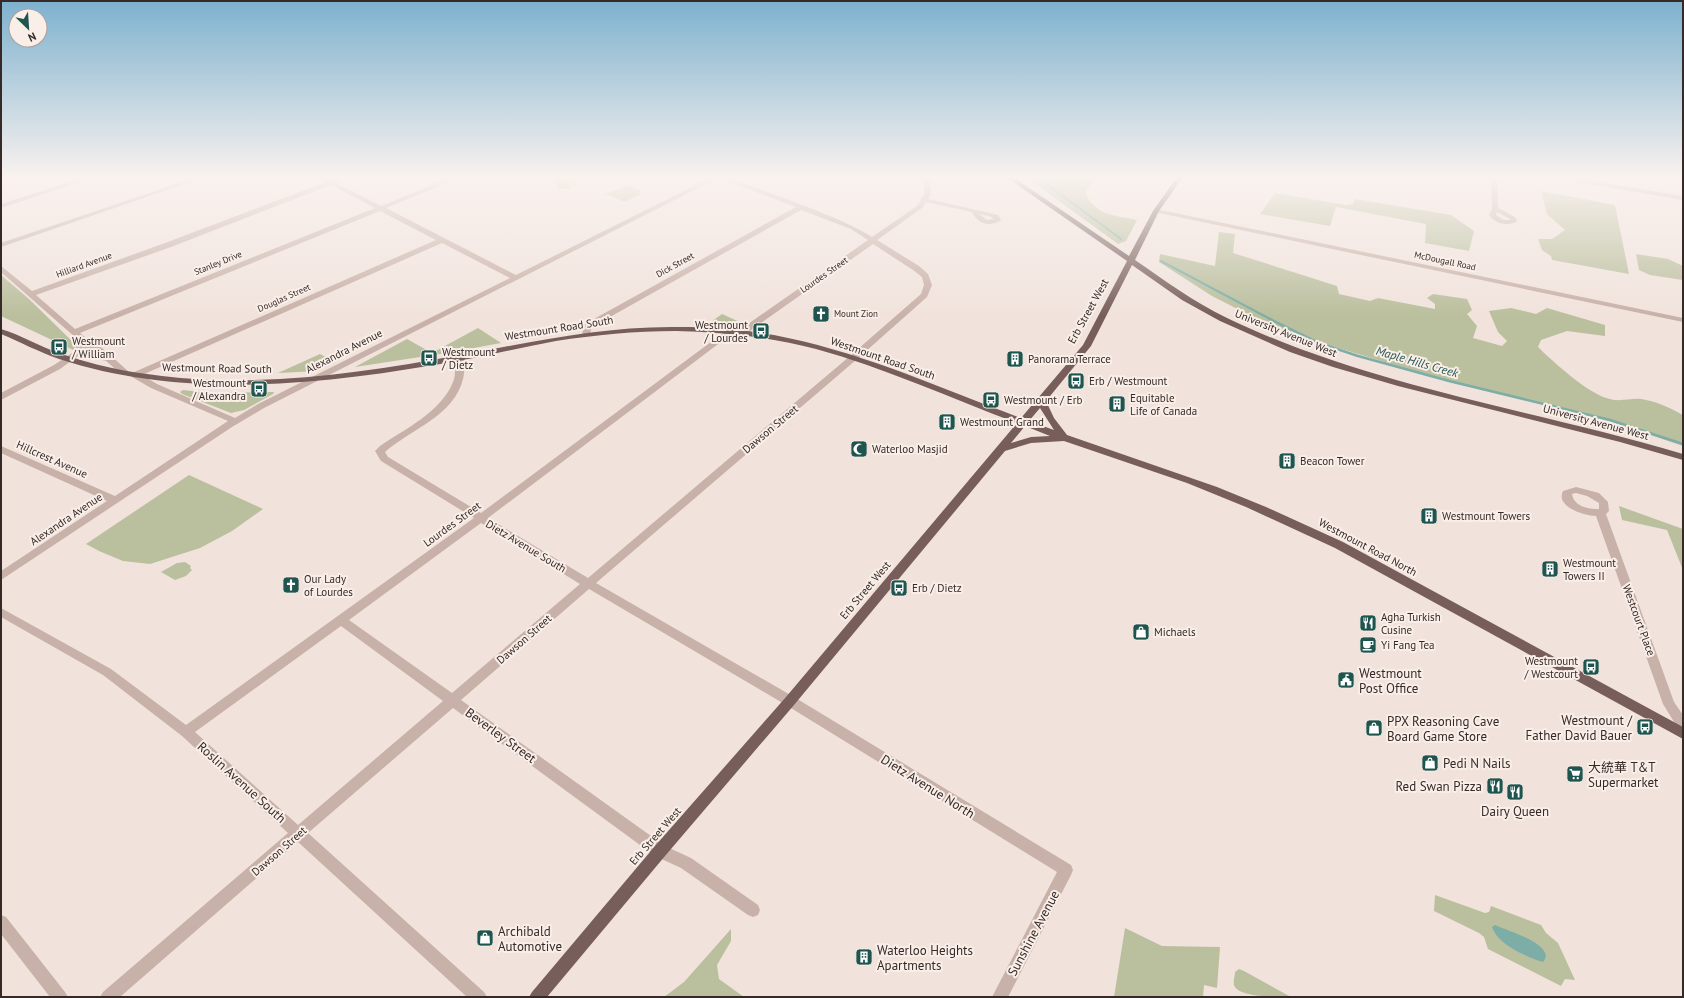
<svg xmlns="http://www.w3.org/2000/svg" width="1684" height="998" font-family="'PT Sans','Noto Sans SC',sans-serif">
<rect width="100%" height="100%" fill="#f1e3dc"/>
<path fill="#babf9d" d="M1026,177H1097L1085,192C1095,216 1114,215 1137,220L1126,241L1118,244Z
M574,178L578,179L575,183L578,185L571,186L569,189H558L556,183L553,182L557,179Z
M627,186L640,190L641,194L625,202L605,194Z
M1541,191L1615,205L1629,274L1552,260L1551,256L1542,250L1538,239H1552L1565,230L1547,214Z
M1275,193L1346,205L1353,204L1355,199L1451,215L1474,231L1469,251L1425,243L1426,224L1336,207L1330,226L1260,214Z
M1219,232L1235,234L1233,253L1337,286L1339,294L1370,301L1378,298L1435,309V304L1427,298L1433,294L1467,299L1472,310L1467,314L1477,326L1473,338L1502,346L1507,341L1498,332L1489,311L1511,308L1536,314L1547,308L1605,325V336L1567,331L1541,340L1538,347C1552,361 1591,396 1610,399C1620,402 1631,398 1641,399C1655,401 1669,407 1681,414L1683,415V446L1609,421L1434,377L1279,330L1212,296L1159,262L1160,254L1215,266Z
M1636,254L1668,259L1683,266V280L1650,275L1639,270Z
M1,275L29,299L76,345L95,350L106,361L86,356L1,316Z
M722,314L742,323L737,326L708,324Z
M478,328L501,343L446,353L355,367L407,339L432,353Z
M320,354L335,362L317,371L278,373Z
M183,390L209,393L274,392L273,394L244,410L231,413L182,394L180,392Z
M189,475L263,509L232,531L200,548L150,564L123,561L99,551L86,544Z
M1619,506L1683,529V570L1667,530L1622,520Z
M185,562L191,566L190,568L192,570L186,576L175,580L161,572L177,563Z
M1435,895L1485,913L1489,912L1491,906L1541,925L1546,933L1558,943L1575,980L1565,979L1561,986L1488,949L1484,937L1479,933L1434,911Z
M1125,928L1162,946L1220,947L1217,988L1204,985L1203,997H1114Z
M731,929V941L717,965L719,979L744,997H664L684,982Z
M1239,969L1244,971L1291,997C1280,997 1238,998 1234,985C1233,981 1235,976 1235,972Z"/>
<path fill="#7cada6" d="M1495,925C1508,931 1540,940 1545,953C1547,956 1545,959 1543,962C1527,957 1498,945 1492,927Z"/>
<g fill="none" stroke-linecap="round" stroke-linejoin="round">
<path stroke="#7cada6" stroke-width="2" d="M1037,177L1121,239
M1161,261L1272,320"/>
<path stroke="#7cada6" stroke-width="2.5" d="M1270,319L1319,343L1358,356L1449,381L1610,420L1683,444"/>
<path fill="#c8b1a8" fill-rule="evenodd" d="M87,177H95L1,208V204Z
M197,177H205L1,247V243Z
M317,177H324L331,180L341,177H349L348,178L336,183L381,206L452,177H460L459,178L386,208L516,275L712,177C734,177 755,188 776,195C809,208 843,219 872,237L917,206L925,193L923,177H929L931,193L928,199L998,215L1001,220L1000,221C988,227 978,224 972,212L926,202L922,208L877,240L919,266L928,274L932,285L927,297L856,360L596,583L794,697L1071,865L1073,870L1071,875L1008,997H992L1057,872L786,705L589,589L461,700L665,846L691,858L758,905L760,910L758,915L753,917L748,915L681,868L655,856L453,708L308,833L484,992L487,997H467L298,842L120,997H100L103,992L288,833L182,736L103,675L1,617V608L111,669L186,725L474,518L381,461L375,451L380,446C405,429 441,412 453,382C457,374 453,363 457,355L460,354L464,357C464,364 465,372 463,379C454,416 411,429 385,452L388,457L481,513L727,330H733L734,332L488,518L588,578L850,356L921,294L924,285L922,277L913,270L873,244L744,335H738V331L868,240L851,229L801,210L592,327L589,336H583L582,334L585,324L796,207L718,178L264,408L232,427L1,580V571L107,501L1,453V446L115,496L228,421L151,388L132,377L131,375L132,373L436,240L380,211L80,333L92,343L102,348L128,371L129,373L128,375H122L96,352L89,348L60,369L1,400V393L54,365L84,345L1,272V266L32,291L165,243L326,182ZM331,185L375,208L75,329L36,295L171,247ZM979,214L989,216L994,219L987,220ZM442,243L510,278L258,404L235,418L157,384L142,375ZM481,523L580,584L452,693L349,620ZM341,626L443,701L298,825L195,732Z
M1491,177H1497L1498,208L1515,217L1517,221L1516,222C1506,226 1496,224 1489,215L1492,209ZM1497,212L1510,219V220H1504L1496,215Z
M1556,177H1568L1683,196V200L1559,179Z
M1156,209L1683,318V322L1154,212V210Z
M1576,487L1599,493L1608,502L1609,511L1606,514L1674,702L1683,715V731L1679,730L1663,704L1596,516C1585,516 1555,507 1563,491ZM1576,493L1587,496L1599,503V509C1589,509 1574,507 1572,494Z
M1,915L6,917L65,992L68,997H50L1,934Z"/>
<path fill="#775e5a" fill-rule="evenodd" d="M1006,177H1013L1129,256L1153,211L1177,177H1183L1159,211L1135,260C1164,280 1194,302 1227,318C1371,387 1531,409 1683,454V460L1620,442L1398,386L1333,367L1290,352L1220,321L1182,300L1132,265L1091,346L1046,401L1054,418L1067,435L1217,487L1266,507L1343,542L1683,727V739L1335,548L1246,507L1187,483L1064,441L1031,443L1005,451L794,705L665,856L547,997H529L532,992L655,846L786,697L1017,423C950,398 885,368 816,349C770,337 723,332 676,331C635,331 595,335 556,341C523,347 491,355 458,361C326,384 188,401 59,359C39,352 20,342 1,334V329C21,335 39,346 59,353C92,365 127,372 162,376C261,388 362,373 460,355C533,342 603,326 678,327C715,327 752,330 788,338C869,355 945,390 1021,418L1083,345L1127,261ZM1040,408L1054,430L1029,421ZM1025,426L1050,436L1031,437L1011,443Z"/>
</g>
<linearGradient id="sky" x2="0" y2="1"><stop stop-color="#7db1ce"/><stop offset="0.56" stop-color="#f9f2ef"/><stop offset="1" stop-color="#f9f2ef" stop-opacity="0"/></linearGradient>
<rect width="1684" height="316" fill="url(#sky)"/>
<defs>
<g id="church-square" transform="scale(0.9)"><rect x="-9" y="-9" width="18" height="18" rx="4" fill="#1f554f" stroke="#f9eee8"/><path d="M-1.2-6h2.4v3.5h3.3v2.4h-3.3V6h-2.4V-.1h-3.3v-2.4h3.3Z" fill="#fff"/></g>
<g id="bus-square" transform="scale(0.9)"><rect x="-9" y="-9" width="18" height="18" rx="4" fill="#1f554f" stroke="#f9eee8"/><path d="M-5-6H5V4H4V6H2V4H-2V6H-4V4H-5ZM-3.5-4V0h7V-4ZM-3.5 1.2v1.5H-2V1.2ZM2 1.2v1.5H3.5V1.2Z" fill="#fff"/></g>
<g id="building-square" transform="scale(0.9)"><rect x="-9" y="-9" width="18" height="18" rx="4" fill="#1f554f" stroke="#f9eee8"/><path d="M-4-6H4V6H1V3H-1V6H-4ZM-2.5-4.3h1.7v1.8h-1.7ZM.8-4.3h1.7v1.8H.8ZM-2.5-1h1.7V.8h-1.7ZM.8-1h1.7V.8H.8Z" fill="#fff"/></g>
<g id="mosque-square" transform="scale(0.9)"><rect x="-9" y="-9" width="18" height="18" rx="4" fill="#1f554f" stroke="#f9eee8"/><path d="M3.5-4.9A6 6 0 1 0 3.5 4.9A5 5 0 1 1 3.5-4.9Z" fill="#fff"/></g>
<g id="restaurant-square" transform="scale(0.9)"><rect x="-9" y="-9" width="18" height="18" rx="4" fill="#1f554f" stroke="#f9eee8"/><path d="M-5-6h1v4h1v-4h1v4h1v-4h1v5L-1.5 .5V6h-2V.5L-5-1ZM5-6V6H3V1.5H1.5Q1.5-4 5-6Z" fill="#fff"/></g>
<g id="shop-square" transform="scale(0.9)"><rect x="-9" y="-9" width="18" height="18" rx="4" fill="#1f554f" stroke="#f9eee8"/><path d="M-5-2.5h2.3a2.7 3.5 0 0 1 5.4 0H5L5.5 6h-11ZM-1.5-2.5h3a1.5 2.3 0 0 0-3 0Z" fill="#fff"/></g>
<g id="cafe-square" transform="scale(0.9)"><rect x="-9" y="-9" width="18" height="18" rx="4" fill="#1f554f" stroke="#f9eee8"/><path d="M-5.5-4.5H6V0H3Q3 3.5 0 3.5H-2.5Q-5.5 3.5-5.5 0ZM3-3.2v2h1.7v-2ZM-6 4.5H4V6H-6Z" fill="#fff"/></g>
<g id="civic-square" transform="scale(0.9)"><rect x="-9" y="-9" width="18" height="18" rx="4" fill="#1f554f" stroke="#f9eee8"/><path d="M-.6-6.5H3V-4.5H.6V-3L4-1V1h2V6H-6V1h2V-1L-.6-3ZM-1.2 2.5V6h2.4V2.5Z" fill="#fff"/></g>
<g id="supermarket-square" transform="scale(0.9)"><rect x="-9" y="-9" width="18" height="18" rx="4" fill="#1f554f" stroke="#f9eee8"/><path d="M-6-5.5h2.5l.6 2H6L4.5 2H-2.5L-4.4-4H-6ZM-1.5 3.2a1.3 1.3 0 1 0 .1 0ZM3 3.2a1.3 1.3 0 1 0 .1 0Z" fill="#fff"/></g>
</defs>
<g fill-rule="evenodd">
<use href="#church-square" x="821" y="314"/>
<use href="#bus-square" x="761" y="331"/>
<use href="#bus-square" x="59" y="347"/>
<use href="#bus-square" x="429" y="358"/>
<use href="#building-square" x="1015" y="359"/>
<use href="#bus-square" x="1076" y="381"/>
<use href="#bus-square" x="259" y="389"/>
<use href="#bus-square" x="991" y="400"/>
<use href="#building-square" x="1117" y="404"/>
<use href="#building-square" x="947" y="422"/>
<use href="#mosque-square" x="859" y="449"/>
<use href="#building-square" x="1287" y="461"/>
<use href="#building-square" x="1429" y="516"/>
<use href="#building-square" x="1550" y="569"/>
<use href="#church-square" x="291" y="585"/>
<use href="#bus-square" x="899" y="588"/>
<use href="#restaurant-square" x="1368" y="623"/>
<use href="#shop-square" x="1141" y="632"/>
<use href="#cafe-square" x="1368" y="645"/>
<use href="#bus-square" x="1591" y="667"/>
<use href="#civic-square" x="1346" y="680"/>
<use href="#bus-square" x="1645" y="727"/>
<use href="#shop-square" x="1374" y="728"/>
<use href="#shop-square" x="1430" y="763"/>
<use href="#supermarket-square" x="1575" y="774"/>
<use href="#restaurant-square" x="1495" y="786"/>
<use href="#restaurant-square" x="1515" y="792"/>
<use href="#shop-square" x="485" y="938"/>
<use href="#building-square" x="864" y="957"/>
</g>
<g text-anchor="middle" stroke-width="4" stroke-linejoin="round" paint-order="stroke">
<g font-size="9" fill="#362a28" stroke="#f9eee8">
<text transform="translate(1445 261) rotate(12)" y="3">McDougall Road</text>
<text transform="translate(218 263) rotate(-22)" y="3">Stanley Drive</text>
<text transform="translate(84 265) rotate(-20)" y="3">Hilliard Avenue</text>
<text transform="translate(675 265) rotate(-29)" y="3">Dick Street</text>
<text transform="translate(824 275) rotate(-35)" y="3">Lourdes Street</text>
<text transform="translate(284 298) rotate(-24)" y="3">Douglas Street</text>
</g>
<g font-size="9" fill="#362a28" stroke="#f9eee8" text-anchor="start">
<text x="834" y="317">Mount Zion</text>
</g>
<g font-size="11" fill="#362a28" stroke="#f9eee8">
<text transform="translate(1088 311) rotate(-61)" y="4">Erb Street West</text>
<text transform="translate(559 328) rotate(-9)" y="4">Westmount Road South</text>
<text transform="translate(1286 333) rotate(22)" y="4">University Avenue West</text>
<text transform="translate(344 351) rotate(-27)" y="4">Alexandra Avenue</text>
<text transform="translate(883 358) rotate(19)" y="4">Westmount Road South</text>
<text transform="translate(217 368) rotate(1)" y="4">Westmount Road South</text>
<text transform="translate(1596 422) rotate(15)" y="4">University Avenue West</text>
<text transform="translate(770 429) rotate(-40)" y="4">Dawson Street</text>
<text transform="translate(52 459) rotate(24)" y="4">Hillcrest Avenue</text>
<text transform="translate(66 519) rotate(-34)" y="4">Alexandra Avenue</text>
<text transform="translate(452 524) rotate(-36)" y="4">Lourdes Street</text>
<text transform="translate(526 546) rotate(31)" y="4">Dietz Avenue South</text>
<text transform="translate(1368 547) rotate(28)" y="4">Westmount Road North</text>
<text transform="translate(865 590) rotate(-50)" y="4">Erb Street West</text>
<text transform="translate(1639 620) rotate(70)" y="4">Westcourt Place</text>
<text transform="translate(524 639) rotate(-41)" y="4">Dawson Street</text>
<text transform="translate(655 836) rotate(-49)" y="4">Erb Street West</text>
<text transform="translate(279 851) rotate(-41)" y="4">Dawson Street</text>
</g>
<g font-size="11" fill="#362a28" stroke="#f9eee8" text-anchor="start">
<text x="748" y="329" text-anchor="end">Westmount<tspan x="748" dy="13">/ Lourdes</tspan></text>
<text x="72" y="345">Westmount<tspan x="72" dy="13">/ William</tspan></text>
<text x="442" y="356">Westmount<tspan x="442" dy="13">/ Dietz</tspan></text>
<text x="1028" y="363">Panorama Terrace</text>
<text x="1089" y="385">Erb / Westmount</text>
<text x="246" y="387" text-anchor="end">Westmount<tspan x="246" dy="13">/ Alexandra</tspan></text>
<text x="1130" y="402">Equitable<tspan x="1130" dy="13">Life of Canada</tspan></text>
<text x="1004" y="404">Westmount / Erb</text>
<text x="960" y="426">Westmount Grand</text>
<text x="872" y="453">Waterloo Masjid</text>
<text x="1300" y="465">Beacon Tower</text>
<text x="1442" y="520">Westmount Towers</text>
<text x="1563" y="567">Westmount<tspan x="1563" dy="13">Towers II</tspan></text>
<text x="304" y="583">Our Lady<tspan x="304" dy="13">of Lourdes</tspan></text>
<text x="912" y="592">Erb / Dietz</text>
<text x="1381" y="621">Agha Turkish<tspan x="1381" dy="13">Cusine</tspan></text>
<text x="1154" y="636">Michaels</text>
<text x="1381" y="649">Yi Fang Tea</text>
<text x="1578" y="665" text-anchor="end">Westmount<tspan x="1578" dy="13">/ Westcourt</tspan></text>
</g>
<g font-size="12" font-style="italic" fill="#1f554f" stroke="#f9eee8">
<text transform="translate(1417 362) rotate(16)" y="4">Maple Hills Creek</text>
</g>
<g font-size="13" fill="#362a28" stroke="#f9eee8" text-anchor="start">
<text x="1359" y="678">Westmount<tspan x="1359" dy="15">Post Office</tspan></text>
<text x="1632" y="725" text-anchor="end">Westmount /<tspan x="1632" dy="15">Father David Bauer</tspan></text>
<text x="1387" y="726">PPX Reasoning Cave<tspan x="1387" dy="15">Board Game Store</tspan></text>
<text x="1443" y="768">Pedi N Nails</text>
<text x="1588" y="772">大統華 T&amp;T<tspan x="1588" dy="15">Supermarket</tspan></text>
<text x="1482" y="791" text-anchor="end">Red Swan Pizza</text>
<text x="1515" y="816" text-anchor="middle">Dairy Queen</text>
<text x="498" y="936">Archibald<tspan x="498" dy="15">Automotive</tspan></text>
<text x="877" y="955">Waterloo Heights<tspan x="877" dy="15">Apartments</tspan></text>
</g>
<g font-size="13" fill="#362a28" stroke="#f9eee8">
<text transform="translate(501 735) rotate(36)" y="5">Beverley Street</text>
<text transform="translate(242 782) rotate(42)" y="5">Roslin Avenue South</text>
<text transform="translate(928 786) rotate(32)" y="5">Dietz Avenue North</text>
<text transform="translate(1033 933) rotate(-62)" y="5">Sunshine Avenue</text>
</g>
</g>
<rect width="1684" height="998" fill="none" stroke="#362a28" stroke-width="4"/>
<g transform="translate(28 28) rotate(155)"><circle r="19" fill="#f9eee8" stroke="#aba09b"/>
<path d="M0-3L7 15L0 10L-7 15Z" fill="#1f554f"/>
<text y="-6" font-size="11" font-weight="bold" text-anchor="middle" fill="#362a28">N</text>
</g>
</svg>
